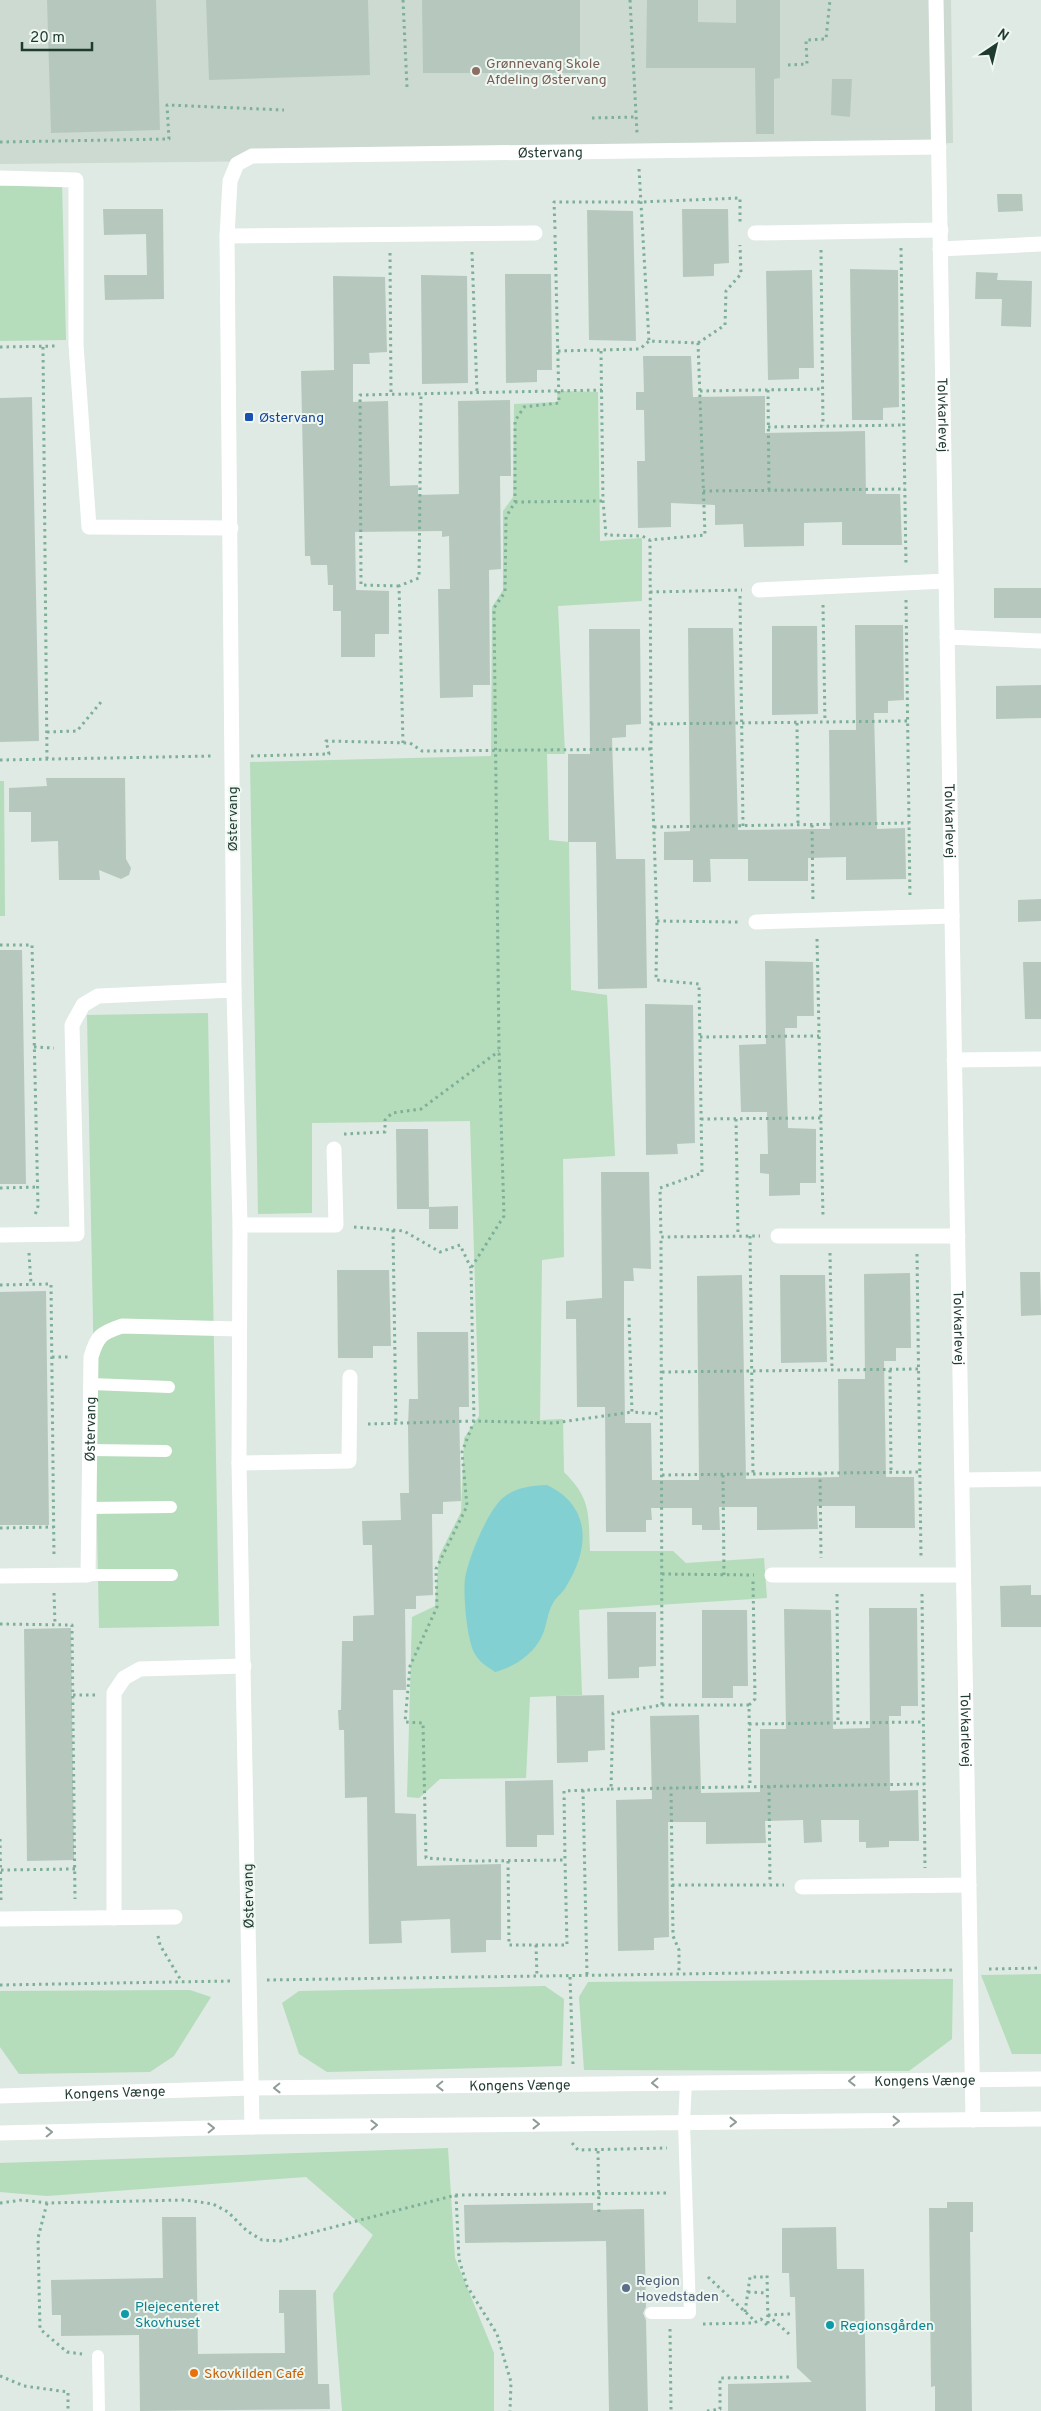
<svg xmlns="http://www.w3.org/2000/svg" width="1041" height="2411" font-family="Overpass,sans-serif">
<rect width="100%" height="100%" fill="#deeae3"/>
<path fill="#ccdad2" d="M0,0H951L953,143L359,160L0,164Z"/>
<path fill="#b5dcbb" d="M62,184L66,340L0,341V186Z
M557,391L598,392L600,541L642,538V601L558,606L565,754H547L549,840L569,842L571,990L607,995L615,1156L563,1159L564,1257L542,1260L540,1420L563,1419L564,1472C592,1500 588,1514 590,1551H673L686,1563L764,1558L767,1598L579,1610L582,1695L530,1697L526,1778L440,1779L419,1798L407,1797L412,1617L435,1606L439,1556L461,1512L464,1438L479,1416L470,1121L312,1123V1213L258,1214L250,762L491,756L492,607L503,590V511L513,497L514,404L558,402Z
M0,781H4L5,916H0Z
M208,1013L219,1626L99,1628L87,1015Z
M1041,1974V2054H1012L981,1975Z
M953,1979L952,2039L909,2071L584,2070L579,1997L588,1982Z
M545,1986L564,1999L562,2066L327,2072L299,2054L282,2003L299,1991Z
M190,1990L211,1997L174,2056L150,2072L19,2074L0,2047V1991Z
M448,2148L455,2258L494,2353V2411H342L333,2294L373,2235L306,2177L47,2196L0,2192V2163Z"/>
<path fill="#83d0d2" d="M547,1485C591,1506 590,1547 567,1585C564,1592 556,1597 553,1603C547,1613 547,1626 542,1636C533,1655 514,1667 495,1672C488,1667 479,1662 475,1654C467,1642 463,1594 465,1579C468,1559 488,1509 504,1497C517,1487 530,1486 547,1485Z"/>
<path fill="#b6c8be" d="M47,0H156L160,130L51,133Z
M206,0H368L370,75L209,80Z
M422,0H580V73H423Z
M647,0H698V22L736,23V0H780V78L774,79V134H756L755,68H646Z
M832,79H852L850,117L831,115Z
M997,194H1022L1023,211L998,212Z
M103,209H163L164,299L105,300L104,275H147L146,234L104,235Z
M682,209H728L729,263L714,264V276L683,277Z
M587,210L633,211L636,341L589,340Z
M850,269L898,270L899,407L883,408V420H852Z
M812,270L814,368H799V379L768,380L766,271Z
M976,272L998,273L997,280L1032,281L1031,327L1001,326L1002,299H975Z
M505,274H551L552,370H537V382L506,383Z
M421,275L467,276L468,383L422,384Z
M333,276L385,277L387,352L369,353L370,364H353V402L388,401L390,486L418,485V495L459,494L458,401L510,400L511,476H500L501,569L489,570L490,685H473V697L440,698L438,589H450L449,536L442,537V531L355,532L356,590L389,591V634H375V657H341V611H333V585H328L327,565H311L310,556H305L301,371L334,370Z
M643,356H691L693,397L765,396V433L865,431L866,494H900L902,545H842V522L804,523V546L744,547L743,524L715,525V505L671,503V527L638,528L637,461H645L644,410H636V392H644Z
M32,397L39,741L0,742V398Z
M994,588H1041V618H994Z
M855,625H903L904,700L888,701V713H874L877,829L905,828L906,879L846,880V857L808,858V881H748V859H710L711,882H693V860H664V832L690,831L688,628H733L738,830L817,829H830L829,730H856Z
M772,626H817L818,714L772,715Z
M589,629H640L641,724L626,725V737L612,738L616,859H645L647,988L598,989L596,842H568V754H590Z
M1041,685V718L996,719V686Z
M46,778H125L126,859L131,868L129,875L121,879L99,870L100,880H59L58,841L31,842V812H9V788L47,786Z
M1041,899V921L1018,922V900Z
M0,950H22L26,1184H0Z
M765,961L813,962L814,1016H797V1028H785L788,1128L816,1129V1183H800V1195L769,1196V1174L760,1173V1154H768L767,1112H741L739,1045L766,1044Z
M1023,962H1041V1019H1025Z
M645,1004L693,1005L695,1143L677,1144L678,1154L646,1155Z
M396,1129H428L429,1209H397Z
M601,1172H649L651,1269L633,1268L634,1281H624V1343L625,1423H651L652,1480H699L697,1276L742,1275L746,1479L839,1477L838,1379H865L864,1274L910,1273L911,1348H896V1361H884L886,1477H914L915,1528H855V1506H817L818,1529L757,1530V1507H719L720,1530H702V1525H692V1508H651L652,1520H646V1532H606L605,1407H577L576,1319H566V1301L602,1298Z
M458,1206V1229H429V1207Z
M337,1270H389L391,1346H373V1358H338Z
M1020,1272H1040L1041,1315L1021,1316Z
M780,1275H825L827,1362L781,1363Z
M46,1291L49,1525H0V1292Z
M417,1332H468L469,1407H459L461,1501L443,1502V1514H432L433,1595L416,1596V1609H405L406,1690H393L395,1813L416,1814L417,1866L501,1864V1940H486V1952L451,1953L450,1919L401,1921L402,1943L369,1944L367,1797L345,1798L344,1730H339L338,1710H341L342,1641H353V1616L374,1615L372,1545H363L362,1521L401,1520L400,1493H409L408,1427L409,1399H418Z
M1031,1585V1595H1041V1627H1001L1000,1586Z
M869,1608H917L918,1706H901V1716H889L890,1791L918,1790L919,1841H889V1847L866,1848V1842H859V1820H821L822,1842L804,1843L803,1820L765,1821L766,1843L706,1844V1822H668L669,1937L654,1938V1950L618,1951L616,1800L652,1799L650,1716L699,1715L701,1793L760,1792V1729H786L784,1609L831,1610L833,1729L870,1728Z
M702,1610H747L748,1686H733V1698H702Z
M607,1612H656V1666L639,1667V1678L608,1679Z
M71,1628L74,1860L27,1861L24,1629Z
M604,1695L605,1750L588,1751V1762L557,1763L556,1696Z
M553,1780L554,1835H537V1847H506L505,1781Z
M947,2202H973V2232H970L972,2411H935V2386L931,2387L929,2208H947Z
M593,2203V2210L644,2209L646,2307L643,2313L646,2320L648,2411H609L606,2241L465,2243L464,2205Z
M162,2217H196L198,2354L285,2353L284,2313H279V2290H316L318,2384H329L330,2409L140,2411L139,2335L61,2336V2315H52L51,2280L163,2278Z
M836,2227L837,2269H864L866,2411H728V2384L812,2382L797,2368L795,2297H790L789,2273H782V2228Z"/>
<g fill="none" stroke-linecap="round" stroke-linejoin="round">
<path stroke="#7daf99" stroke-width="3" stroke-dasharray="2.5 4" stroke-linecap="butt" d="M403,0L407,87
M630,0L637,133
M788,65L807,64L806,40L826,39L830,0
M592,118L636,117
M0,142L169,139L167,105L284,110
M639,169L649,341L698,343L705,535L650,540L651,749L657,921L656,980L699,984L702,1173L660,1188L661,1237
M555,229L554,202H641L740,198V222
M555,235L559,403L524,407L515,421V502L506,517L505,592L494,608L499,1051L504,1216L471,1268L474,1421L462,1452L467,1506L436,1569L437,1607L410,1666L405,1722L423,1723L426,1858L474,1861L565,1860L564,1791L611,1789L613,1713L662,1705L661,1237L760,1236
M901,248L906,564
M821,250L823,426
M472,252L477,392
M390,253L391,394
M698,343L725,325L726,291L741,274L740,245
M0,347L58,346
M43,347L47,759
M558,351L640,349L649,341
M601,351L603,501L606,535L642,536L650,540
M768,390L769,490
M700,391L823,389
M768,427L904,425
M703,491L905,489
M515,502L603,501
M399,586L361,585L360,395L602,390
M650,592L742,590
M740,596L743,826
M906,600L910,899
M823,605L825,722
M797,723L798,825
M651,724L908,721
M47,732L77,731L101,702
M403,743L399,586L419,578L421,394
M251,756L329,754L326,741L410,743L422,751L651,749
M0,760L214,756
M812,825L813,903
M654,827L909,823
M657,921L738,922
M817,939L823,1217
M0,945H32L38,1206L35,1215
M700,1037L819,1036
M34,1047L54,1048
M701,1119L821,1118
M736,1119L738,1236
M344,1134L385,1132V1120L392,1113L421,1109L499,1051
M0,1188L38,1187
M354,1227L404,1231L440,1252L460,1245L471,1268
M393,1230L396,1424
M750,1236L753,1474
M29,1253L31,1284
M830,1253L832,1370
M917,1254L921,1558
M0,1285L51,1284L54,1557
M629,1318L632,1412L661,1414
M52,1357H71
M890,1370L891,1472
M662,1372L919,1369
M368,1424L474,1421L554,1423L632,1412
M820,1473L821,1558
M662,1475L920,1472
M723,1475L724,1575
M0,1528L54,1527
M662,1574L754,1575
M54,1593L55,1625
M837,1594L838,1723
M922,1594L925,1868
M0,1624L72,1625L75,1899
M73,1695H95
M662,1705H749L750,1786
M749,1705L755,1699L753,1581
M749,1724L924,1722
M769,1786L770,1884
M671,1787L673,1936L679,1950V1974
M611,1789L924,1784
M583,1790L587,1976
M0,1839L1,1901
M508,1861L509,1945H567L565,1860
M1,1870L75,1869
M672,1885H784
M158,1936L160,1945L182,1982
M536,1945L537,1977
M989,1969L1041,1968
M570,1977L573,2065
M267,1980L953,1970
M0,1985L231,1981
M572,2143L578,2150L667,2148
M598,2151L599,2215
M456,2195L459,2259L467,2286L497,2334L511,2382L510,2411
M0,2203L22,2200L47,2203L185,2200L213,2204L228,2212L247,2231L262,2240L280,2241L456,2195L668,2193
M47,2203L38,2238L40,2329L67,2352L82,2354
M708,2277L756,2322
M748,2292L767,2293
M745,2312L750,2277H767
M768,2315L789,2334
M768,2315L790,2314
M703,2324L754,2323L761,2319L768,2326L767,2273
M670,2329L671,2411
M0,2376L24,2386L68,2392V2411
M707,2411L720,2409V2378L792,2377"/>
<path stroke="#fff" stroke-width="12" d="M91,1384L169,1387
M90,1450L166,1451
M89,1508L171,1507
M88,1575H172
M651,2313H690L684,2122L686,2083
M98,2356L99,2411"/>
<g stroke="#fff" stroke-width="15">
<path id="s1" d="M936,0L973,2120"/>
<path d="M0,178L76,180V345L89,527L231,528"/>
<path d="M755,233L941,230"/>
<path d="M227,236L535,233"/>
<path d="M940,249L1041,244"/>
<path d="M759,590L946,581"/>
<path d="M947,637L1041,641"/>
<path d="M756,922L952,916"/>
<path d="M954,1060L1041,1059"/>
<path d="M240,1225H336L334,1149"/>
<path d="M0,1235L77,1234L72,1025L83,1005L98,996L234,990"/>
<path d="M778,1236H958"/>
<path d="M239,1463L349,1461L350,1377"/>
<path d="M962,1480L1041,1479"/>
<path d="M772,1575H963"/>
<path id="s2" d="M0,1576L88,1575L91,1357C97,1336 101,1333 122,1326L238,1329"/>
<path d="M802,1887L969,1885"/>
<path d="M114,1918V1693L124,1678L140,1669L244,1666"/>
<path d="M0,1919L175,1917"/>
<path id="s3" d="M252,2127L239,1463L240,1225L234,990L227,236L230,181L237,164L252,156L939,147"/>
</g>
<g stroke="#fff" stroke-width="15">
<path id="s4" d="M0,2096L251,2088L1041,2079"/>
<path d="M0,2133L252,2127L1041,2119"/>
</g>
</g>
<defs><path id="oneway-chevron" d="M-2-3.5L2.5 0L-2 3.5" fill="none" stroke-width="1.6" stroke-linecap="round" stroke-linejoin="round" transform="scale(1.25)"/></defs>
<g stroke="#8f9c97">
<use href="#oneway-chevron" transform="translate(852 2081) rotate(179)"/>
<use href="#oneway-chevron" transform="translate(655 2083) rotate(179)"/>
<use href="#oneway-chevron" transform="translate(440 2086) rotate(179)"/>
<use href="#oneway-chevron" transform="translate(277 2088) rotate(179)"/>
<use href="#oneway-chevron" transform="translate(896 2121)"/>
<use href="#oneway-chevron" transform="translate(733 2122)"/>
<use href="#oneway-chevron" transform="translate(536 2124)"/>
<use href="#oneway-chevron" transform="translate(374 2125) rotate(-1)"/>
<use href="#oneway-chevron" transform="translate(211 2128) rotate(-1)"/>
<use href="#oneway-chevron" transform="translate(49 2132) rotate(-1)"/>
</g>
<circle fill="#8d6e63" stroke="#eef7f1" stroke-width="2" cx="476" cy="71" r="5"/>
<rect fill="#1a4fb4" stroke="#eef7f1" stroke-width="2" x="244" y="412" width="10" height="10" rx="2.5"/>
<circle fill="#5c6f8a" stroke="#eef7f1" stroke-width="2" cx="626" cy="2288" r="5"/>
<g fill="#0f9aa8" stroke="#eef7f1" stroke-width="2">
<circle cx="125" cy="2314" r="5"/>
<circle cx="830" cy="2325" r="5"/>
</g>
<circle fill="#e8710a" stroke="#eef7f1" stroke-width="2" cx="194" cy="2373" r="5"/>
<g text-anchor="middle" stroke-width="4" stroke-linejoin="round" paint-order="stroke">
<g font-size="14" fill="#785e54" stroke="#eef7f1" text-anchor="start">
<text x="486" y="68">Grønnevang Skole<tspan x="486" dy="16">Afdeling Østervang</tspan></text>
</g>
<g font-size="14" fill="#1f3a2f" stroke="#eef7f1">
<text dy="5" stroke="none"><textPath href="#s3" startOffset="2280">Østervang</textPath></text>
<text dy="5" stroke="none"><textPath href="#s1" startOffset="415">Tolvkarlevej</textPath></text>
<text transform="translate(232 819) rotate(-90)" y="5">Østervang</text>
<text dy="5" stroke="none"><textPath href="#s1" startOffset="821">Tolvkarlevej</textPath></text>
<text dy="5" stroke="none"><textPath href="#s1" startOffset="1328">Tolvkarlevej</textPath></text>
<text dy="5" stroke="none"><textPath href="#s2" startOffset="234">Østervang</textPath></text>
<text dy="5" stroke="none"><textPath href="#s1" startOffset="1730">Tolvkarlevej</textPath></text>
<text transform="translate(248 1896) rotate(-91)" y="5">Østervang</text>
<text dy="5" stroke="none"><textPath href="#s4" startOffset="925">Kongens Vænge</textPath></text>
<text dy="5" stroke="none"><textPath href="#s4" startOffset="520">Kongens Vænge</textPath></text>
<text dy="5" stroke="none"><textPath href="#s4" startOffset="115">Kongens Vænge</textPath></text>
</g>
<g font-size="14" fill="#164399" stroke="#eef7f1" text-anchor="start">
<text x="259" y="422">Østervang</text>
</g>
<g font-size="14" fill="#4e5e75" stroke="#eef7f1" text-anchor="start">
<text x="636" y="2285">Region<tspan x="636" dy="16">Hovedstaden</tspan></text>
</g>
<g font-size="14" fill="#0d838f" stroke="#eef7f1" text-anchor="start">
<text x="135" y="2311">Plejecenteret<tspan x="135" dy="16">Skovhuset</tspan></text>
<text x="840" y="2330">Regionsgården</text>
</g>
<g font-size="14" fill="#c56008" stroke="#eef7f1" text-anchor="start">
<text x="204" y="2378">Skovkilden Café</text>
</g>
</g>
<g transform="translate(996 45) rotate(35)" stroke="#eef7f1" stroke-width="4" paint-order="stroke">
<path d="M0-4L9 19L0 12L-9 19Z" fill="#1f3a2f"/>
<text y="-8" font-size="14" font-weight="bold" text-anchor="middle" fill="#1f3a2f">N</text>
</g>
<path d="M22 42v8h70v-8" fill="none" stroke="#1f3a2f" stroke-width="2.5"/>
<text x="30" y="42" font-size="15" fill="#1f3a2f" stroke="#eef7f1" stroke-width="4" paint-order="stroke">20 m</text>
</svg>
